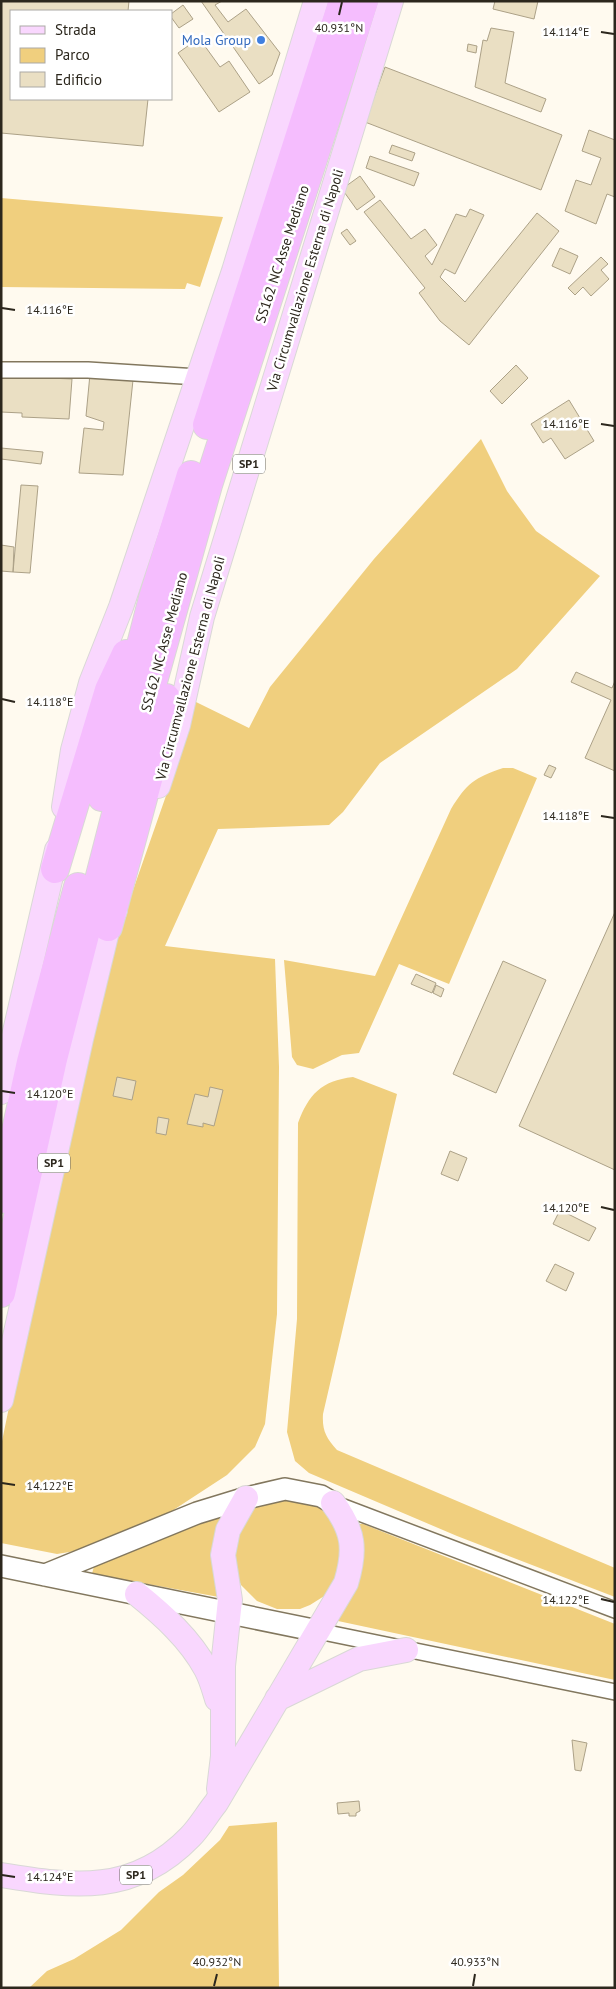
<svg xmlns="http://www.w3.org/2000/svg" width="616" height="1989" font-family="'PT Sans',sans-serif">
<rect width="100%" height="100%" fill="#fffaef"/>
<path fill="#f0cf7e" d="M1,198L223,217L200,287L187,283L185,289L1,287Z
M481,439L507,491L536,531L600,576L517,669L380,763L343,812L329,825L218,829L165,946L275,959L279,1067L277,1314L265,1424L255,1447L227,1475L152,1524L94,1548L57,1554L1,1543V1446L21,1349L110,956L182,750L196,702L249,728L270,687L374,559Z
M503,768H513L537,778L449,984L399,964L359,1053L342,1055L313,1069L297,1065L292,1057L284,960L375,976L451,809C467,783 474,778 503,768Z
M353,1077L397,1094L323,1414C322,1430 326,1438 337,1450L615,1568V1597L457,1536L309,1473L295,1461L287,1432L297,1319L298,1123C309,1094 321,1081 353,1077Z
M276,1497L319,1505L335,1520L344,1563L329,1593L310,1605L300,1609H277L257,1601L241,1585L232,1565L240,1521L256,1505Z
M225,1511L219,1597L92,1574L94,1566Z
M358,1524H363L615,1624V1680L338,1621L336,1617Z
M277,1822L279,1988H29L47,1971L74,1959L121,1930L159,1892L183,1875L220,1840L229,1826Z"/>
<path fill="#eadfc3" stroke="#aca187" d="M1,1H129L128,11H11V99H148L143,146L1,133Z
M201,1H222L215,5L228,22L246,9L280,53L272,75L259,84Z
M495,1H538L534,19L493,9Z
M183,5L193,19L179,28L171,17V14Z
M491,28L514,32L505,83L546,99L541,112L475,87L483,40L487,41Z
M199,38L220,67L229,61L250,92L219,112L178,53Z
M468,44L477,46L476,53L467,51Z
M385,67L562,135L541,190L365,122Z
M589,130L615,140V197L607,194L596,224L565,211L576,180L591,185L601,158L582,151Z
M392,145L415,153L412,161L389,153Z
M370,156L419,173L414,186L366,168Z
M360,176L375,197L357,210L342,189Z
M380,200L411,239L425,229L437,245L425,256L432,265L456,214L466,217L470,209L484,215L455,274L445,269L440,277L465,302L537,213L559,231L469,345L440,321L419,293L425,288L364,212Z
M347,229L356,241L350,245L341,233Z
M560,248L578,256L570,274L552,266Z
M601,257L608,264L601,270L609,279L591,296L583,287L575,295L568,288Z
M516,365L528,378L502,404L490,391Z
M90,374L133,380L123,475L79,473L84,428L103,430L104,422L86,416Z
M1,376L72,379L69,419L22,417V413L1,412Z
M569,400L594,441L565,459L551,438L543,443L531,424Z
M1,448L43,452L41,464L1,459Z
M21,485L38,486L30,573L13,572Z
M1,545L14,547L13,572L1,571Z
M576,672L612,688L615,681V771L585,758L611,700L571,682Z
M549,765L556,768L551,778L544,775Z
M615,912V1170L519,1126Z
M503,961L546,980L496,1093L453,1074Z
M416,974L436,983L432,993L411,984Z
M436,985L444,989L441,997L433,993Z
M117,1077L136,1081L132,1100L113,1096Z
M210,1087L223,1090L214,1126L203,1123V1127L187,1124L195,1094L208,1097Z
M158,1117L169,1119L166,1135L156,1133Z
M450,1151L467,1158L458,1181L441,1174Z
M560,1210L596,1228L589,1241L553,1224Z
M555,1264L574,1273L566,1291L546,1281Z
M572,1740L587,1743L581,1771L575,1770Z
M359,1801L360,1811L356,1813V1816H349V1813L338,1814L337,1803Z"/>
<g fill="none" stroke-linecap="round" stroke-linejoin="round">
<g stroke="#82775e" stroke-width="18">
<path id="street" d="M1,370H88L198,377
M333,1503L615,1610
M318,1631L615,1692"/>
</g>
<g stroke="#82775e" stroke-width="24">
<path id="secondary" d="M1,1566L318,1631
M45,1575L197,1513L246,1498L285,1489L321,1496L333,1503"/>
</g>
<g stroke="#d9d8d6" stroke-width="26">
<path id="primary" d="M158,786L178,725L202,617L391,1
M64,807L73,750L91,683L121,607L234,271L316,1
M1,1092L57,850
M1,1400L81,1039L108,927L115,910
M137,1594C163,1615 190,1639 206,1669C211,1678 214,1689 217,1699
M277,1699L359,1659L406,1650
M219,1789L223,1756V1666L230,1600L223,1555L228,1530L246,1498
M1,1875C74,1887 134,1895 190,1837C200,1827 207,1814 216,1803L346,1583C356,1550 354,1531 333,1503"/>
</g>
<g stroke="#d9d8d6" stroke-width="30">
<path id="highway" d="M207,425L343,1
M102,797L153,598L191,475
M55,869L109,690L126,654
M108,927L153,761L166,698
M1,1199L31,1062L78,887
M1,1293L53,1059L117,810L208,485L364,1"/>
</g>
<use href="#street" stroke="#fff" stroke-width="15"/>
<use href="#secondary" stroke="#fff" stroke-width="21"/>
<use href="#primary" stroke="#f9d7fe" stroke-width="24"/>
<use href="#highway" stroke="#f5bdfe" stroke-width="28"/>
</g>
<path fill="none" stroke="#2c271d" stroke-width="2" d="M339,15L342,2M601,32L614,34M2,308L15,310M601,424L614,426M2,699L15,702M601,816L614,818M2,1091L15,1093M601,1207L614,1210M2,1483L15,1485M601,1599L614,1602M2,1875L15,1877M214,1986L217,1974M473,1986L475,1974"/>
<circle fill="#3f7fe0" stroke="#fff" stroke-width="2" cx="261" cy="40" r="5"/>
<g text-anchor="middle" stroke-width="5" stroke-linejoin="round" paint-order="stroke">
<g fill="#fff" stroke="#6b6861" stroke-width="1">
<rect x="233" y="454.5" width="32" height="19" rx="4"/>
<rect x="38" y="1153.5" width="32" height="19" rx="4"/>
<rect x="120" y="1865.5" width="32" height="19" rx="4"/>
</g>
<g font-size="12" font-weight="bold" fill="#2c271d">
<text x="249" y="468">SP1</text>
<text x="54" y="1167">SP1</text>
<text x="136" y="1879">SP1</text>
</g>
<g font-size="14" fill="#366cbe" stroke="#fff" text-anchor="end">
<text x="251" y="45">Mola Group</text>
</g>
<g font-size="14" fill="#2c271d" stroke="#fff">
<text transform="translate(282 254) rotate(-72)" y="5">SS162 NC Asse Mediano</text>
<text transform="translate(305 280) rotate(-73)" y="5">Via Circumvallazione Esterna di Napoli</text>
<text transform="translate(164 642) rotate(-75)" y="5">SS162 NC Asse Mediano</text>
<text transform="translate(190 668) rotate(-75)" y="5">Via Circumvallazione Esterna di Napoli</text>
</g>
</g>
<g font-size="12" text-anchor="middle" fill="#2c271d" stroke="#fff" stroke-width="5" stroke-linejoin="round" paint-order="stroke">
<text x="339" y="32">40.931°N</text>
<text x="566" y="36">14.114°E</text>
<text x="50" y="314">14.116°E</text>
<text x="566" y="428">14.116°E</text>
<text x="50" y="706">14.118°E</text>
<text x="566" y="820">14.118°E</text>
<text x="50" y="1098">14.120°E</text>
<text x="566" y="1212">14.120°E</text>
<text x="50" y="1490">14.122°E</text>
<text x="566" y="1604">14.122°E</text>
<text x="50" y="1881">14.124°E</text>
<text x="217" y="1966">40.932°N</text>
<text x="475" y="1966">40.933°N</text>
</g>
<rect width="616" height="1989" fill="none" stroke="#2c271d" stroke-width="5"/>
<rect x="10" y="10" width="162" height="90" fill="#ffffff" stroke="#aba9a5"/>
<rect x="20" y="26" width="25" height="8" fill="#f9d7fe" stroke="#aba9a5"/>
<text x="55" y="35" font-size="15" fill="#2c271d">Strada</text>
<rect x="20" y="48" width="25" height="15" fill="#f0cf7e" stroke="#aba9a5"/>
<text x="55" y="60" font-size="15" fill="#2c271d">Parco</text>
<rect x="20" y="72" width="25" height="15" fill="#eadfc3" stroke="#aba9a5"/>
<text x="55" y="85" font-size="15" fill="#2c271d">Edificio</text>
</svg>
